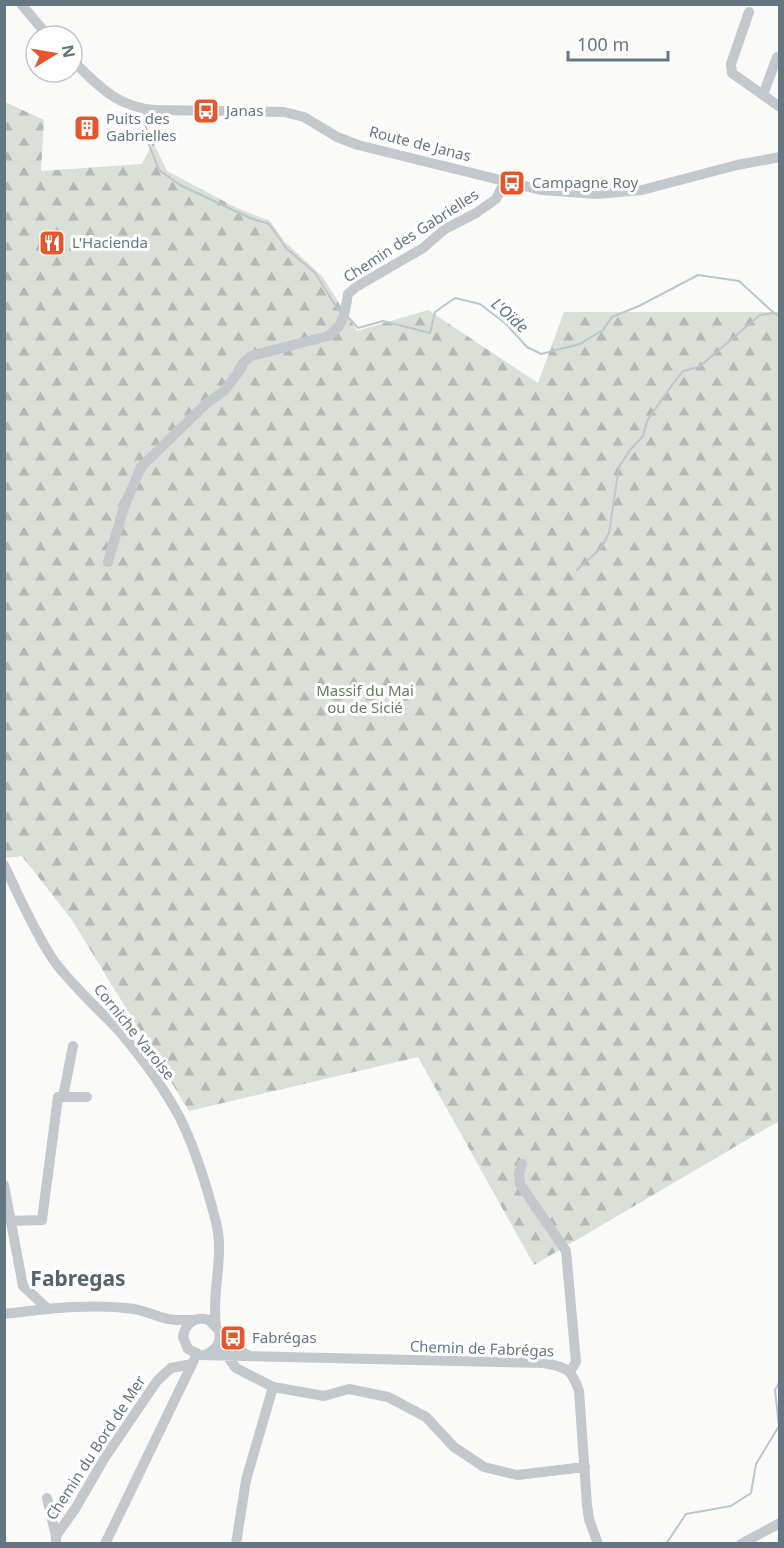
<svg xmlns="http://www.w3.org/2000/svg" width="784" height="1548" font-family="'Noto Sans',sans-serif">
<defs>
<pattern id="forest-firs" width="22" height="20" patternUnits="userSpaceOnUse" patternTransform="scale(1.5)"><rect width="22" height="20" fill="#dadfd7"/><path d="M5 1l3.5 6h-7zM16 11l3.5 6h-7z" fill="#b4b9b4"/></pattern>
</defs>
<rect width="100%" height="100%" fill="#fafaf8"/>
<path fill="url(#forest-firs)" d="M5,102L44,120L41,171L142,164L153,142L167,171L235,207L270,221L284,241L322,276L357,331L428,310L538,383L564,312H779V1121L534,1265L418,1057L189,1111L72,920L22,856L5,858Z"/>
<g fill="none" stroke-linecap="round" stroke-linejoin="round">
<path stroke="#bbc7cb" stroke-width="2" d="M778,4L780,5
M144,111L148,142L159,170L180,185L250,218L269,224L286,248L315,273L335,305L340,311
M347,316L358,328L383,321L430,333L435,312L455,298L480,304L506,324L527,347L541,354L580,344L603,330L612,317L639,306L698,275L739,281L774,313L780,316
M577,570L601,548L609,533L619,467L630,450L643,436L647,421L672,385L683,371L699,367L760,315L774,313
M666,1544L686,1514L731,1506L751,1493L756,1464L779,1426L775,1390L780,1381"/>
<path stroke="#c3c8cc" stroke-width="10" d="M21,4L48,36
M749,12L731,64L732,73L780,107
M72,60C98,85 116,107 155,110L284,112L304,117L337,137L358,145L541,190L597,194L642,190L737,165L780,157
M763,95L777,57
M108,562L124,507L141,467L208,402L224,391L241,369L243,363L251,356L328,336C346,323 344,314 348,294L356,287L423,248L445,229L476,213L496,199L505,181
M4,865C19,896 33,929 52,958C69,983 99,1009 120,1032C142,1058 164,1088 180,1118C196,1150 207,1187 216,1222C225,1257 211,1291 216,1326
M63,1097L73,1046
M522,1164L519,1173L520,1184L566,1251L576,1362L570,1372
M4,1185L23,1286L48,1309
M10,1221L42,1220L58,1097H87
M4,1314C47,1309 91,1303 134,1309C145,1311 154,1315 164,1318C173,1321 183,1320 192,1320
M220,1334L238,1350L248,1355
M224,1352L236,1368L273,1387L324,1396L349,1389L388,1397L426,1417L454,1447L484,1467L517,1475L585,1467
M207,1354C217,1349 221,1342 219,1331L209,1320C195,1316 185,1323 183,1337L188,1349L200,1355L544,1363C567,1367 572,1370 579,1391L587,1505L589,1519L598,1544
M47,1498L56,1536
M56,1544V1536L75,1509L104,1459L157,1381L171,1368L192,1364
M105,1544L194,1360
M236,1544L246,1480L273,1387
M741,1544L780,1523"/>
</g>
<defs>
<g id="bus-square" transform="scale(1.35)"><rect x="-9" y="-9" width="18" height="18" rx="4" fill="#e4572e" stroke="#fff"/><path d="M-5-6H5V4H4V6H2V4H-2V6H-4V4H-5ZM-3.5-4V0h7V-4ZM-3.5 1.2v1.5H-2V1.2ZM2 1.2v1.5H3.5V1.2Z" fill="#fff"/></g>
<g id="building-square" transform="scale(1.35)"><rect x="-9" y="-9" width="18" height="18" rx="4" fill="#e4572e" stroke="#fff"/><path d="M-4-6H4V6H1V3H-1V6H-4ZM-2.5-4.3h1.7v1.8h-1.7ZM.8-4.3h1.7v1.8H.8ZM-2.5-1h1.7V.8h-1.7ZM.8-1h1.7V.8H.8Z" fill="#fff"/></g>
<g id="restaurant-square" transform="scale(1.35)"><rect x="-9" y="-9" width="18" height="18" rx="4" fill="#e4572e" stroke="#fff"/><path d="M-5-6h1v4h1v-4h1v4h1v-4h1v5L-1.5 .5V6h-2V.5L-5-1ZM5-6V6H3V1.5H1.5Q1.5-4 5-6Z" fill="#fff"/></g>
</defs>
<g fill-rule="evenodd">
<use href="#bus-square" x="206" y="111"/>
<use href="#building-square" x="87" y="128"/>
<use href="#bus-square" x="512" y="183"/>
<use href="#restaurant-square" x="52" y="243"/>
<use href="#bus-square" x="233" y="1338"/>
</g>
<g text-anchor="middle" stroke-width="6" stroke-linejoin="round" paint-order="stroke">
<g font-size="15" fill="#657683" stroke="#fff" text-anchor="start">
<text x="226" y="116">Janas</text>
<text x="106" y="124">Puits des<tspan x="106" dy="17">Gabrielles</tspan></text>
<text x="532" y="188">Campagne Roy</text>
<text x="72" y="248">L'Hacienda</text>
<text x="252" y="1343">Fabrégas</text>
</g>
<g font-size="15" fill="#657683" stroke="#fff">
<text transform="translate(420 144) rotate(14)" y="5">Route de Janas</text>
<text transform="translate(411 236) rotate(-33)" y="5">Chemin des Gabrielles</text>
<text transform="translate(134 1032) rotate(51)" y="5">Corniche Varoise</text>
<text transform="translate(482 1349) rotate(2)" y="5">Chemin de Fabrégas</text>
<text transform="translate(96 1448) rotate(-57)" y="5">Chemin du Bord de Mer</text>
</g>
<g font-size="15" fill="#687a64" stroke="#fff">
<text x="365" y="696">Massif du Mai<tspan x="365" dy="17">ou de Sicié</tspan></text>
</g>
<g font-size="16" font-style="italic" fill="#60757c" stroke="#fff">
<text transform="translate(510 315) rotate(42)" y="6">L'Oïde</text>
</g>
<g font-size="21" font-weight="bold" fill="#57646e" stroke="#fff">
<text x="78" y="1286">Fabregas</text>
</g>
</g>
<rect width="784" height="1548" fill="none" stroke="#657683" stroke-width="12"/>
<g transform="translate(54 54) rotate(79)"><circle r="28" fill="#ffffff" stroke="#c1c8cd" stroke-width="1.5"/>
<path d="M0-4.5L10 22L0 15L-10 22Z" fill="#e4572e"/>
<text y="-9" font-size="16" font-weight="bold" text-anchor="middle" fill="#657683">N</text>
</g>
<path d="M568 51v9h100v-9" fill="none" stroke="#657683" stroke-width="3"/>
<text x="577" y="51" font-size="18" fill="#657683" stroke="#ffffff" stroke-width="4.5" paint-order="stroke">100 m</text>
</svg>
